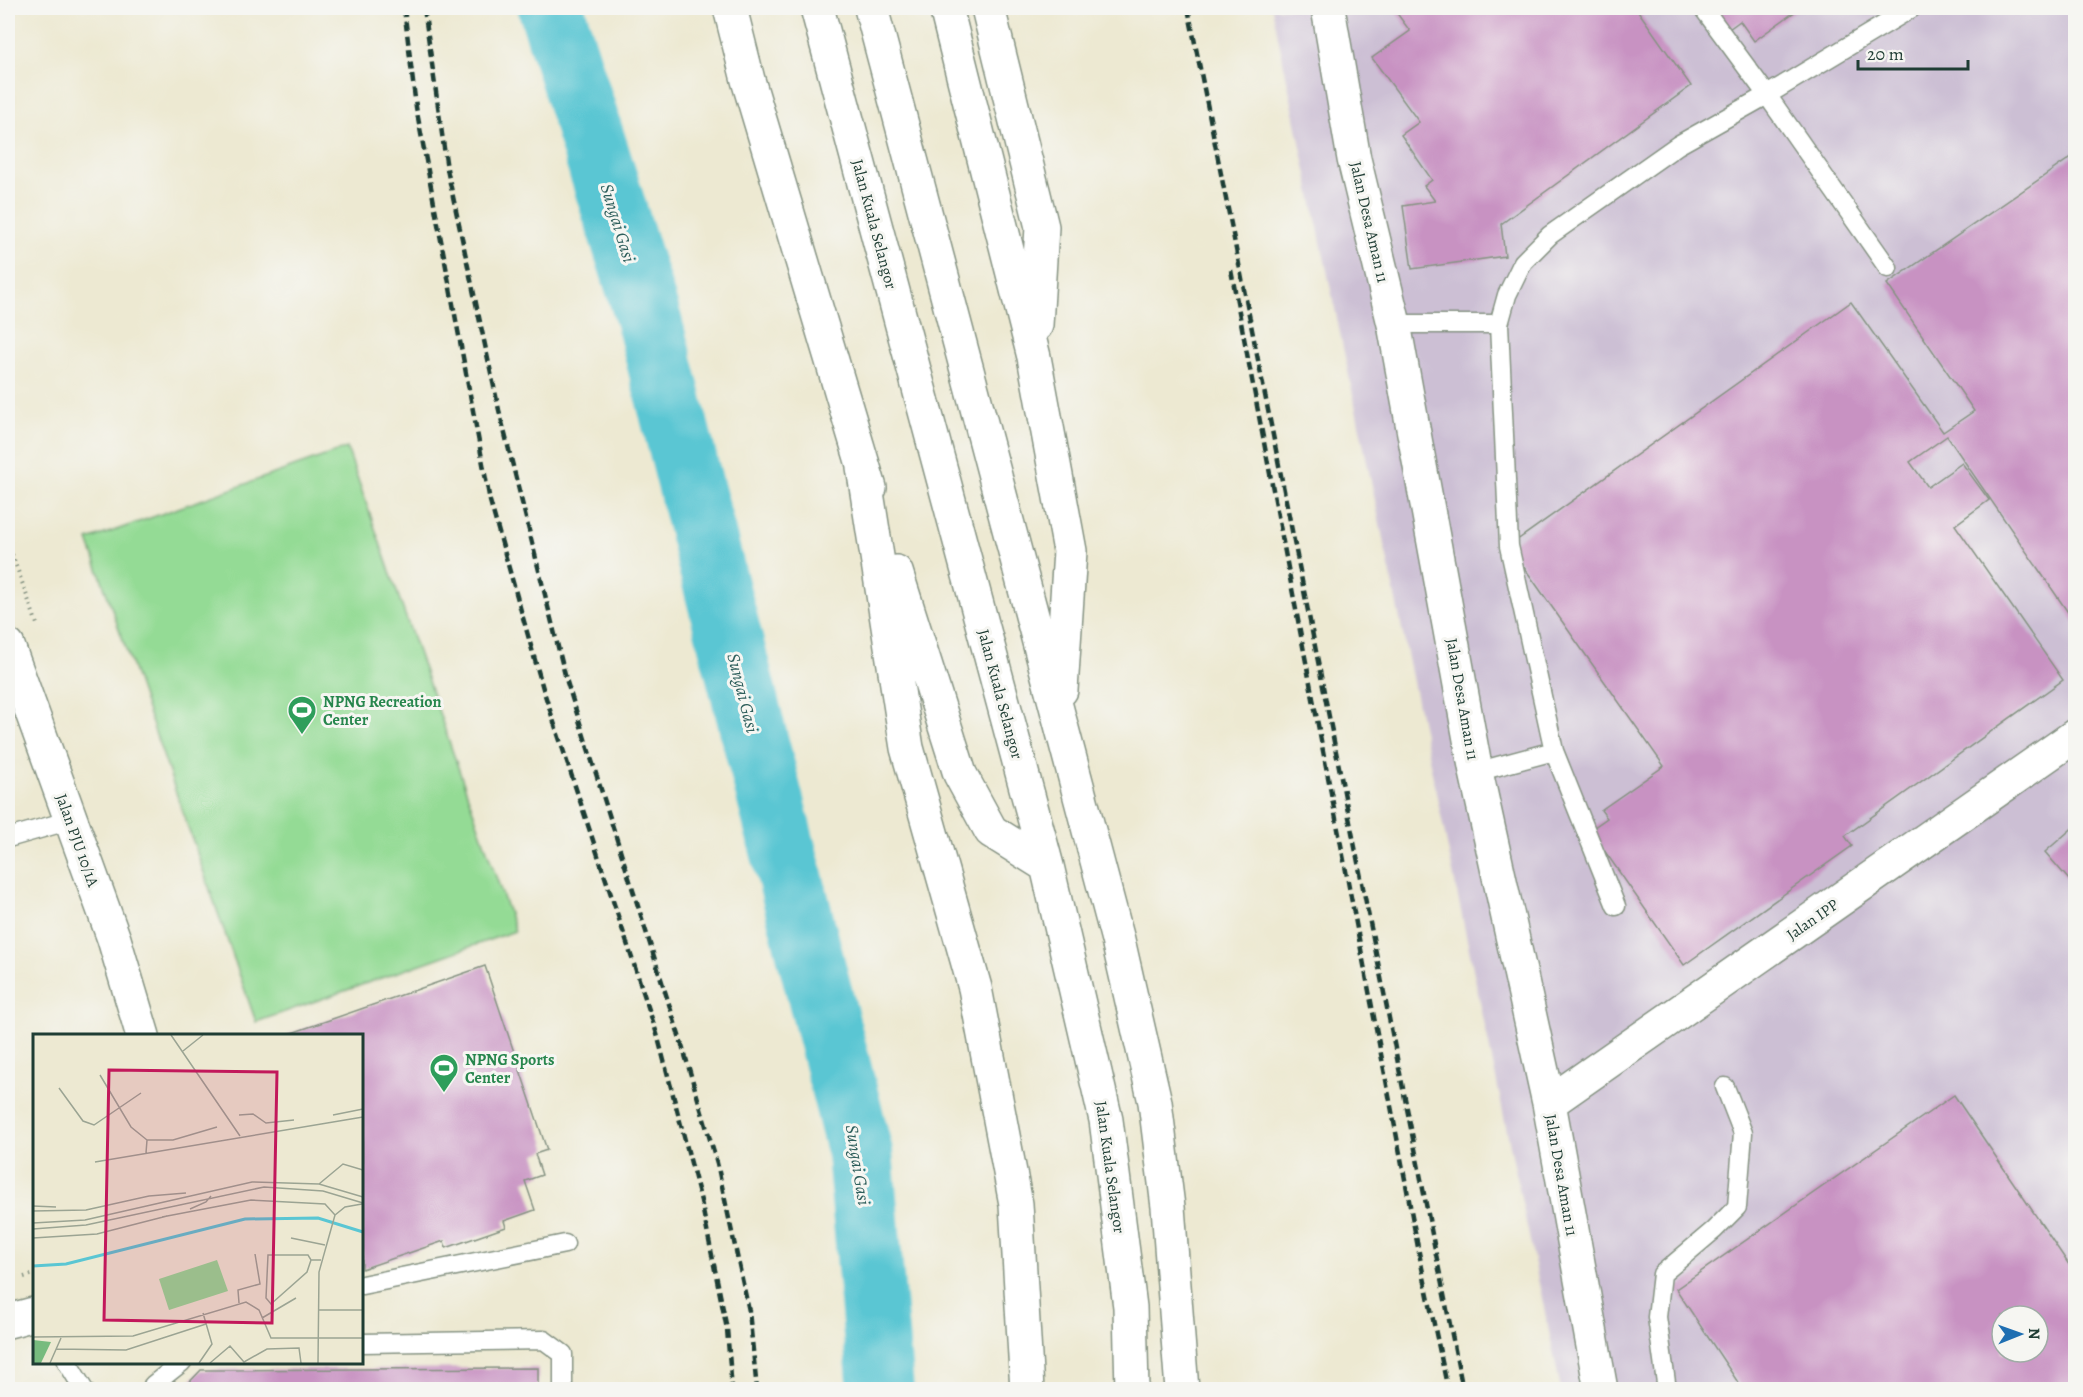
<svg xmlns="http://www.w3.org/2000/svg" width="2083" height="1397" font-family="Alegreya,serif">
<rect width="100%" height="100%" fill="#f6f6f2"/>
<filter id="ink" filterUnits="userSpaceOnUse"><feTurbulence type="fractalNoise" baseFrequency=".0167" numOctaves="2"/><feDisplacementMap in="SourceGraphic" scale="12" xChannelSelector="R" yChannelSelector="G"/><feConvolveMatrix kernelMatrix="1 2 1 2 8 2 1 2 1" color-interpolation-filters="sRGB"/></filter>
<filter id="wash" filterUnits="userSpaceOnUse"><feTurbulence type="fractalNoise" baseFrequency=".008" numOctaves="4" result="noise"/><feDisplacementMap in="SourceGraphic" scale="24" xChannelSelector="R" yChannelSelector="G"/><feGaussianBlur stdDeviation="1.35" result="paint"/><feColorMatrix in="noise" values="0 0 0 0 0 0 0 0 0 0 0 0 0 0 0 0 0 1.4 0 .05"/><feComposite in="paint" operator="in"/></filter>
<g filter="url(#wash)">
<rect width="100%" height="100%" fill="#ede9d2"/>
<path fill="#ccbfd4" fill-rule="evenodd" d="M1272,8H2075V1389H1561ZM2002,1316H2038V1352H2002Z"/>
<path fill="#94db95" stroke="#5a8c64" stroke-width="1.5" d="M347,448L515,931L256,1022L88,540Z"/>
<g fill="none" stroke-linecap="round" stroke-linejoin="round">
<path stroke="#5ac6d3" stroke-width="66" d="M551,8L649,321L860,1153L881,1390"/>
</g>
<g id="blocks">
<path fill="#c892c2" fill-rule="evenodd" d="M1393,8H1636L1691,86L1501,224L1505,256L1412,269L1403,206L1435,201L1424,186L1432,180L1401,135L1419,122L1372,58L1410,31Z
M1703,8H1800L1754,41L1740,21L1722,34Z
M2076,154V624L1947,436L1910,462L1928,487L1962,463L1989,500L1955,525L2063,680L1845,836L1852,846L1684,965L1590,830L1607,818L1601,810L1664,766L1509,546L1851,302L1943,432L1974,411L1887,284Z
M2076,825V888L2045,852Z
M485,966L547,1150L535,1154L542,1175L525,1181L535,1210L504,1221L506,1227L446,1248L444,1241L362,1269V1036L286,1035Z
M1954,1095L2076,1275V1390H1743L1676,1289ZM2002,1316H2038V1352H2002Z
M538,1368V1390H182L201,1370Z"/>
</g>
</g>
<g filter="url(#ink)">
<use href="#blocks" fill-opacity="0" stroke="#869383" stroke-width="1.5"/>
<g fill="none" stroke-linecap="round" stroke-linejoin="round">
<g stroke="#869383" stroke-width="21">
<path id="lane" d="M1703,8L1767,95L1888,268
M1394,324H1499L1509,546L1554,751L1616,906
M1499,324L1507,295L1523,262L1550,235L1678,145L1767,95L1912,8
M1476,772L1554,751
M8,838L71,820
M362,1285L565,1244
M362,1343L544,1340L563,1354V1390
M67,1362L84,1390
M156,1390L153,1385L182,1362
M1667,1390L1657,1317L1662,1274L1714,1230L1737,1207L1743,1133L1725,1087"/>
</g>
<g stroke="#869383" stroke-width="36">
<path id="street" d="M1328,8L1354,159L1394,324L1476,772L1549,1103L1601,1390
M8,646L114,939L143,1036
M1549,1103L2076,735
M8,1321L34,1314"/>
</g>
<g stroke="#869383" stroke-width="36">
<path id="highway" d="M730,8L748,80L870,488
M817,8L1047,866L1106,1120L1130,1307L1132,1390
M871,8L1118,940L1155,1102L1168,1207L1182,1390
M946,8L1034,357L1070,551L1061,690
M988,8L1042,227L1036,325
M863,467L907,748L975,988L1016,1204L1027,1390
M896,572L960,774L991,831L1047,866"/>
</g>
<path stroke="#869383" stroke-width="4" stroke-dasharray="1.5 4.5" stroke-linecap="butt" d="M8,543L37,624
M24,1277L34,1274"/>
<use href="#lane" stroke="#fff" stroke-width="18"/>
<use href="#street" stroke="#fff" stroke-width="33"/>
<use href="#highway" stroke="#fff" stroke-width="33"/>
<path stroke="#1f3d34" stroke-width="4.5" stroke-dasharray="9 4.5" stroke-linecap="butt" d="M404,8L416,107L490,501L544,692L657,1034L701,1201L727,1329L732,1390
M424,8L447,169L499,410L566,679L682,1045L717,1163L749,1311L757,1390
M1188,8L1463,1390
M1231,270L1421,1263L1448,1390"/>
</g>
</g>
<defs>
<g id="stadium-pin" transform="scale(1.5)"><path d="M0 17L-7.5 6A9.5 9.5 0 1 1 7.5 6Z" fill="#2e9e5b" stroke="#f6f6f2"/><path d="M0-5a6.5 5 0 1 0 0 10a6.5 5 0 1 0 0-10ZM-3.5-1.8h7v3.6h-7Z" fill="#fff"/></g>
</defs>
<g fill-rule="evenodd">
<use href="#stadium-pin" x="302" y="710"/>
<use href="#stadium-pin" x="444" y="1068"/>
</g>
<g text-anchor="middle" stroke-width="6" stroke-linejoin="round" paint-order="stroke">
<g font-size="16" fill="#1f3d34" stroke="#f6f6f2">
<text transform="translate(1370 222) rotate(77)" y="6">Jalan Desa Aman 11</text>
<text transform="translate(875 224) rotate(75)" y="6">Jalan Kuala Selangor</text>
<text transform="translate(1001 694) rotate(75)" y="6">Jalan Kuala Selangor</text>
<text transform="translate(1463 699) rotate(80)" y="6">Jalan Desa Aman 11</text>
<text transform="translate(78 840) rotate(70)" y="6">Jalan PJU 10/1A</text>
<text transform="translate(1812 919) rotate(-35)" y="6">Jalan IPP</text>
<text transform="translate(1111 1167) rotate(82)" y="6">Jalan Kuala Selangor</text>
<text transform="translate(1562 1175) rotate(80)" y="6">Jalan Desa Aman 11</text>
</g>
<g font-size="16" font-weight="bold" fill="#27864d" stroke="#f6f6f2" text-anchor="start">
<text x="323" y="707">NPNG Recreation<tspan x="323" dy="18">Center</tspan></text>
<text x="465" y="1065">NPNG Sports<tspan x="465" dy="18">Center</tspan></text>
</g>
<g font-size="18" font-style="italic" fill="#2e5f5c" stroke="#f6f6f2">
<text transform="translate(618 223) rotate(73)" y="6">Sungai Gasi</text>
<text transform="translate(743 693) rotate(76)" y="6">Sungai Gasi</text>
<text transform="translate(858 1165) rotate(81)" y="6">Sungai Gasi</text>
</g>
</g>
<g transform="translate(33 1034)">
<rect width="330" height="330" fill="#ede9d2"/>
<path d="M184,226L195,257L136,276L126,245Z" fill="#94db95"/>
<path d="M0,306L18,308L8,329H0Z" fill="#77bb7e"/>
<path fill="none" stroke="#5ac6d3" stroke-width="3" d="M0,232L33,230L212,185L285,184L330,198"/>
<path fill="none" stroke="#9ba493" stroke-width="1.5" d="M138,1L207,102M150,17L170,1M67,41L98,93L114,106M26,54L50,87L61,91L108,59M206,81L220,80L233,89L261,86M300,81L330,75M113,119L114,106H140L184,93M62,128L330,83M286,150L310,130L330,136M0,172L23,173M157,175L173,168L178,162M0,177L53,176L116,162L153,159M129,183L218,166L292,170L302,181L312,173L329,170M0,189L52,186L219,148L286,150L330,163M0,195L53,191L231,153L290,157L330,169M0,204L64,200L134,182M258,204L292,211M278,226L274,238L238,270L233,264L235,221H275L278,226H288M206,269L205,256L227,250L222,220M285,276H330M229,284L263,264M0,303L100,302L213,268L226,276L238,304H330M23,315L93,316L173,290M17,329L28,304M166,329L179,310L170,279M177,329L197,312L211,328L234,315L266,314L268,329M285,329L286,238L302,181"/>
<path fill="#c2185b" fill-opacity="0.15" stroke="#c2185b" stroke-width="3" d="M76,36L244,38L239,289L71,286Z"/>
<rect width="330" height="330" fill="none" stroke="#1f3d34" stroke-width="3"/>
</g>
<rect width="2083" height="1397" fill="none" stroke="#f6f6f2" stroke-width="30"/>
<g transform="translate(2020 1334) rotate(89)"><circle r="28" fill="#f6f6f2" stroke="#a0aca6" stroke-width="1.5"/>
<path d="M0-4.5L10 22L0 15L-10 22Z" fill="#1f6fb2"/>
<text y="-9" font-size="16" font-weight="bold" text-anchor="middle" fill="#1f3d34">N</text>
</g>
<path d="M1858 60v9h110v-9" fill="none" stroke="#1f3d34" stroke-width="3"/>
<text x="1867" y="60" font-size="18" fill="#1f3d34" stroke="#f6f6f2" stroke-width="4.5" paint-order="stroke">20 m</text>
</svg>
